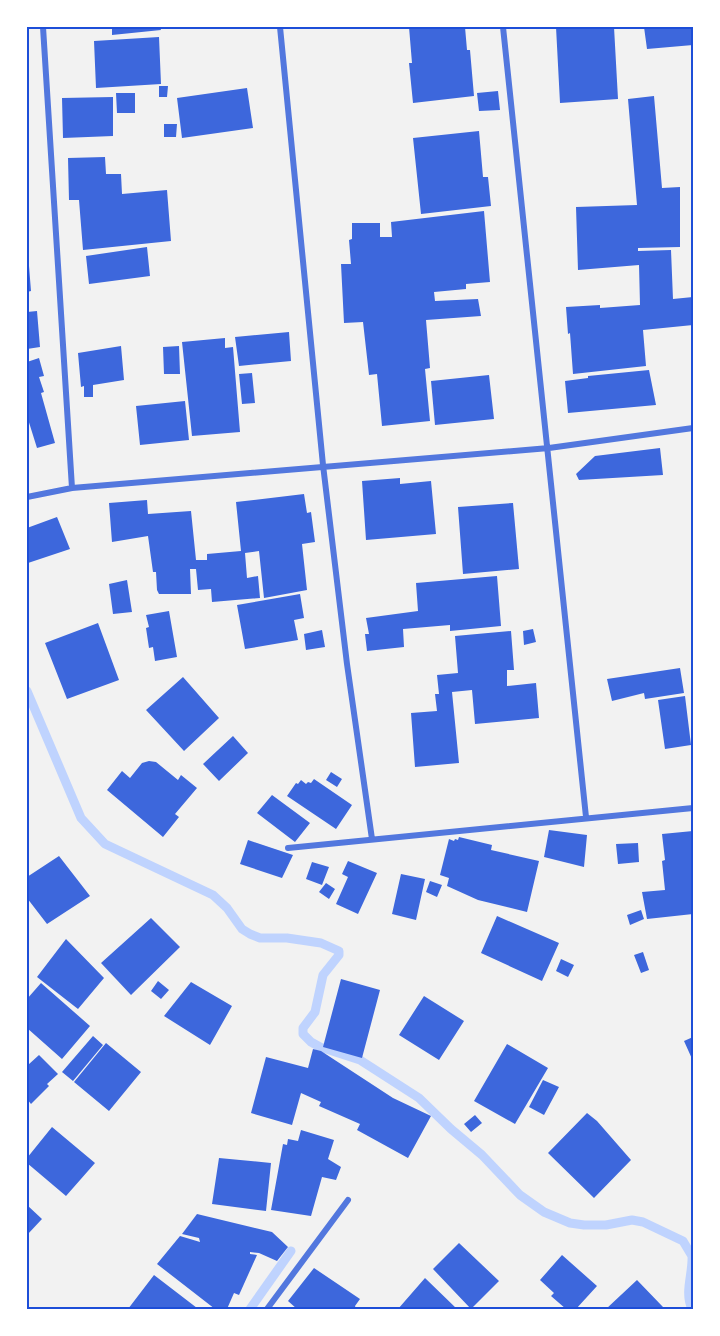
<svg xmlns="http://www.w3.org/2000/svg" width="720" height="1336" font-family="Raleway,sans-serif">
<rect width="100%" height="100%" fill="#f2f2f2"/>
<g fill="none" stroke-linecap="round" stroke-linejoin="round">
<path stroke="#bfd3fe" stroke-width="9" d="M27,691L81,818L105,844L213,895L227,908L242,929L250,934L260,938H287L321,943L339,951V955L323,975L315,1012L303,1028V1034L311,1042L320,1047L360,1060L419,1098L451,1129L482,1155L520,1195L544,1212L570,1223L584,1225H606L632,1220L643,1222L683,1241L692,1256C693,1274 684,1292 692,1309
M250,1309L291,1251"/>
</g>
<path fill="#3d67dc" d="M112,27H160L161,30L112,35Z
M409,27H465L467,50H470L474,96L413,103L409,63H412Z
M556,27H614L618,99L560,103Z
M644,27H693V45L647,49Z
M159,37L161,84L96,88L94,41Z
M159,86H168L167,97H159Z
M247,88L253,128L182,138L177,98Z
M498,91L500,110L479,111L477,93Z
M116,93H135V113H117Z
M654,96L662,188L680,187V247L638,248V251L671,250L673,299L693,297V325L643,330L646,366L573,374L570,333L568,334L566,307L600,305V308L640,305L639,265L578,270L576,207L637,205L628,99Z
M113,97V136L63,138L62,98Z
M164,124H177L176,137H164Z
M479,131L483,177H488L491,206L421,214L413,138Z
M105,157L106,174H121L122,194L167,190L171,241L83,250L79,200H69L68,158Z
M484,211L490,282L466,284V289L434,292L435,301L478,299L481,316L426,320L430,368L425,369L430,421L382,426L377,374L369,375L363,322L344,323L341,264H351L349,240L352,239V223H380V237H392L391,222Z
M147,247L150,276L89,284L86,256Z
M27,266H29L31,291L27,292Z
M37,311L40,347L27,349V312Z
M289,332L291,361L239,366L235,337Z
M225,338V348L233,347L240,432L192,436L182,342Z
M121,346L124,380L93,385V397H84V386L81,387L78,353Z
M179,346L180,374H164L163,347Z
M39,358L44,376L39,377L44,392L41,393L55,443L37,448L27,416V362Z
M649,370L656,405L568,413L565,381L588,378V376Z
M252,373L255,403L242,404L239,374Z
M489,375L494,419L435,425L431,381Z
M185,401L189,440L140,445L136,406Z
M660,448L663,475L579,480L576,474L595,456Z
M400,478V484L431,481L436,534L366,540L362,481Z
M304,494L307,513L311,512L315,542L302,544L307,590L264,598L259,551L245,553L247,578L258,576L260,598L212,602L211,589L198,590L196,569H190L191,594H159L157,590L156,572H153L148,536L112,542L109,503L147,500L148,514L191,511L196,560H207V554L241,551L236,502Z
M513,503L519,569L463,574L458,507Z
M57,517L70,549L28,563L27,528Z
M497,576L501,626L450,631V625L403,629L404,647L367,651L365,634H369L366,618L418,611L416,583Z
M127,580L132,612L113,614L109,584Z
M300,594L304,618L294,620L298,640L245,649L237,605Z
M169,611L177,657L155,661L153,647L149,648L146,628L149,627L146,615Z
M98,623L119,680L67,699L45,643Z
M533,629L536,642L524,645L523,631Z
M322,630L325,647L306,650L304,634Z
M511,631L514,670H507V686L536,683L539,718L475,724L472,690L452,692L459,763L415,767L411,713L437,711L435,694H439L437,675L458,673L455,636Z
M680,668L684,693L645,699L644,693L612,701L607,679Z
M183,677L219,718L184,751L146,710Z
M685,696L691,745L665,749L658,700Z
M233,736L248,753L219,781L203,764Z
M149,761L156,762L178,780L181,775L197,788L175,814L179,817L163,837L107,790L122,771L130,778L142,763Z
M331,772L342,779L337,787L326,780Z
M314,779L352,805L336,829L287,796L296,783L298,784L301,780L306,784L308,782L311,783Z
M272,795L310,823L295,842L257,813Z
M549,830L587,835L584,867L544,857Z
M693,831V914L647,919L642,892L665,890L662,861L665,860L662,834Z
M459,837L492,845L491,850L539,861L527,912L478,900L447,886L449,878L440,875L449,839L454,841L455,839L458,840Z
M248,840L293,855L282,878L240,864Z
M638,843L639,862L618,864L616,844Z
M59,856L90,896L47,924L27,898V877Z
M348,861L377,873L358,914L336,904L348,877L342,874Z
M312,862L329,867L322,885L306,879Z
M401,874L425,879L416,920L392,914Z
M430,881L442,885L437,897L426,892Z
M326,883L335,889L329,899L319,892Z
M641,910L644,919L630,925L627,915Z
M497,916L559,943L542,981L481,953Z
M151,918L180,947L131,995L101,963Z
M66,939L104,978L78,1009L37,977Z
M643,952L649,970L641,973L634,955Z
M561,959L574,965L568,977L556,971Z
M341,979L380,990L362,1058L323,1047Z
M158,981L169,990L161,999L151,991Z
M191,982L232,1006L210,1045L164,1016Z
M41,983L90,1026L62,1059L27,1028V999Z
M424,996L464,1021L439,1060L399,1035Z
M93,1036L103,1045L73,1081L62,1072Z
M693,1037V1061L684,1041Z
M106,1043L141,1072L109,1111L74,1082Z
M507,1044L548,1068L515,1124L474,1101Z
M313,1049L321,1051L393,1098L431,1116L408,1158L357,1130L360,1124L319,1106L321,1102L301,1093L292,1125L251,1113L266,1057L308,1068Z
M39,1055L58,1074L47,1084L49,1086L31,1104L27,1099V1064L28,1065Z
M543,1080L559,1087L544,1115L529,1107Z
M587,1113L597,1121L631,1160L594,1198L548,1153Z
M475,1115L482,1123L471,1132L464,1124Z
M52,1127L95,1163L66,1196L27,1163V1158Z
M301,1130L334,1140L328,1159L341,1167L336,1180L322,1177L311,1216L271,1210L283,1144L287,1145L288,1139L298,1141Z
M219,1158L271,1163L266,1211L212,1204Z
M27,1205L42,1219L27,1235Z
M197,1214L272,1232L288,1247L277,1261L259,1253L250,1252V1254L257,1255L239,1295L234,1293L227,1309H215L157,1264L180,1236L200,1242L199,1238L182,1234Z
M459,1243L499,1281L471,1309L433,1269Z
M562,1255L597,1286L576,1309H566L551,1296L554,1293L540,1280Z
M314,1268L360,1299L355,1306L356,1309H297L288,1301Z
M154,1275L197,1308L196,1309H128Z
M425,1278L457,1309H398Z
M637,1280L663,1307L661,1309H606Z"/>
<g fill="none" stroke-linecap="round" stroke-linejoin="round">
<path stroke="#5277de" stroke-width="6" d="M43,27L72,488
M280,27L323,465L347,664L372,839
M503,27L586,817
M27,497L72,488L549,448L693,428
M288,848L693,808
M267,1309L348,1200"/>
</g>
<rect width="720" height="1336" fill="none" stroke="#ffffff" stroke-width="57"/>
<rect x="28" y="28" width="664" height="1280" fill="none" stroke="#1d4ed8" stroke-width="2"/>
</svg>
